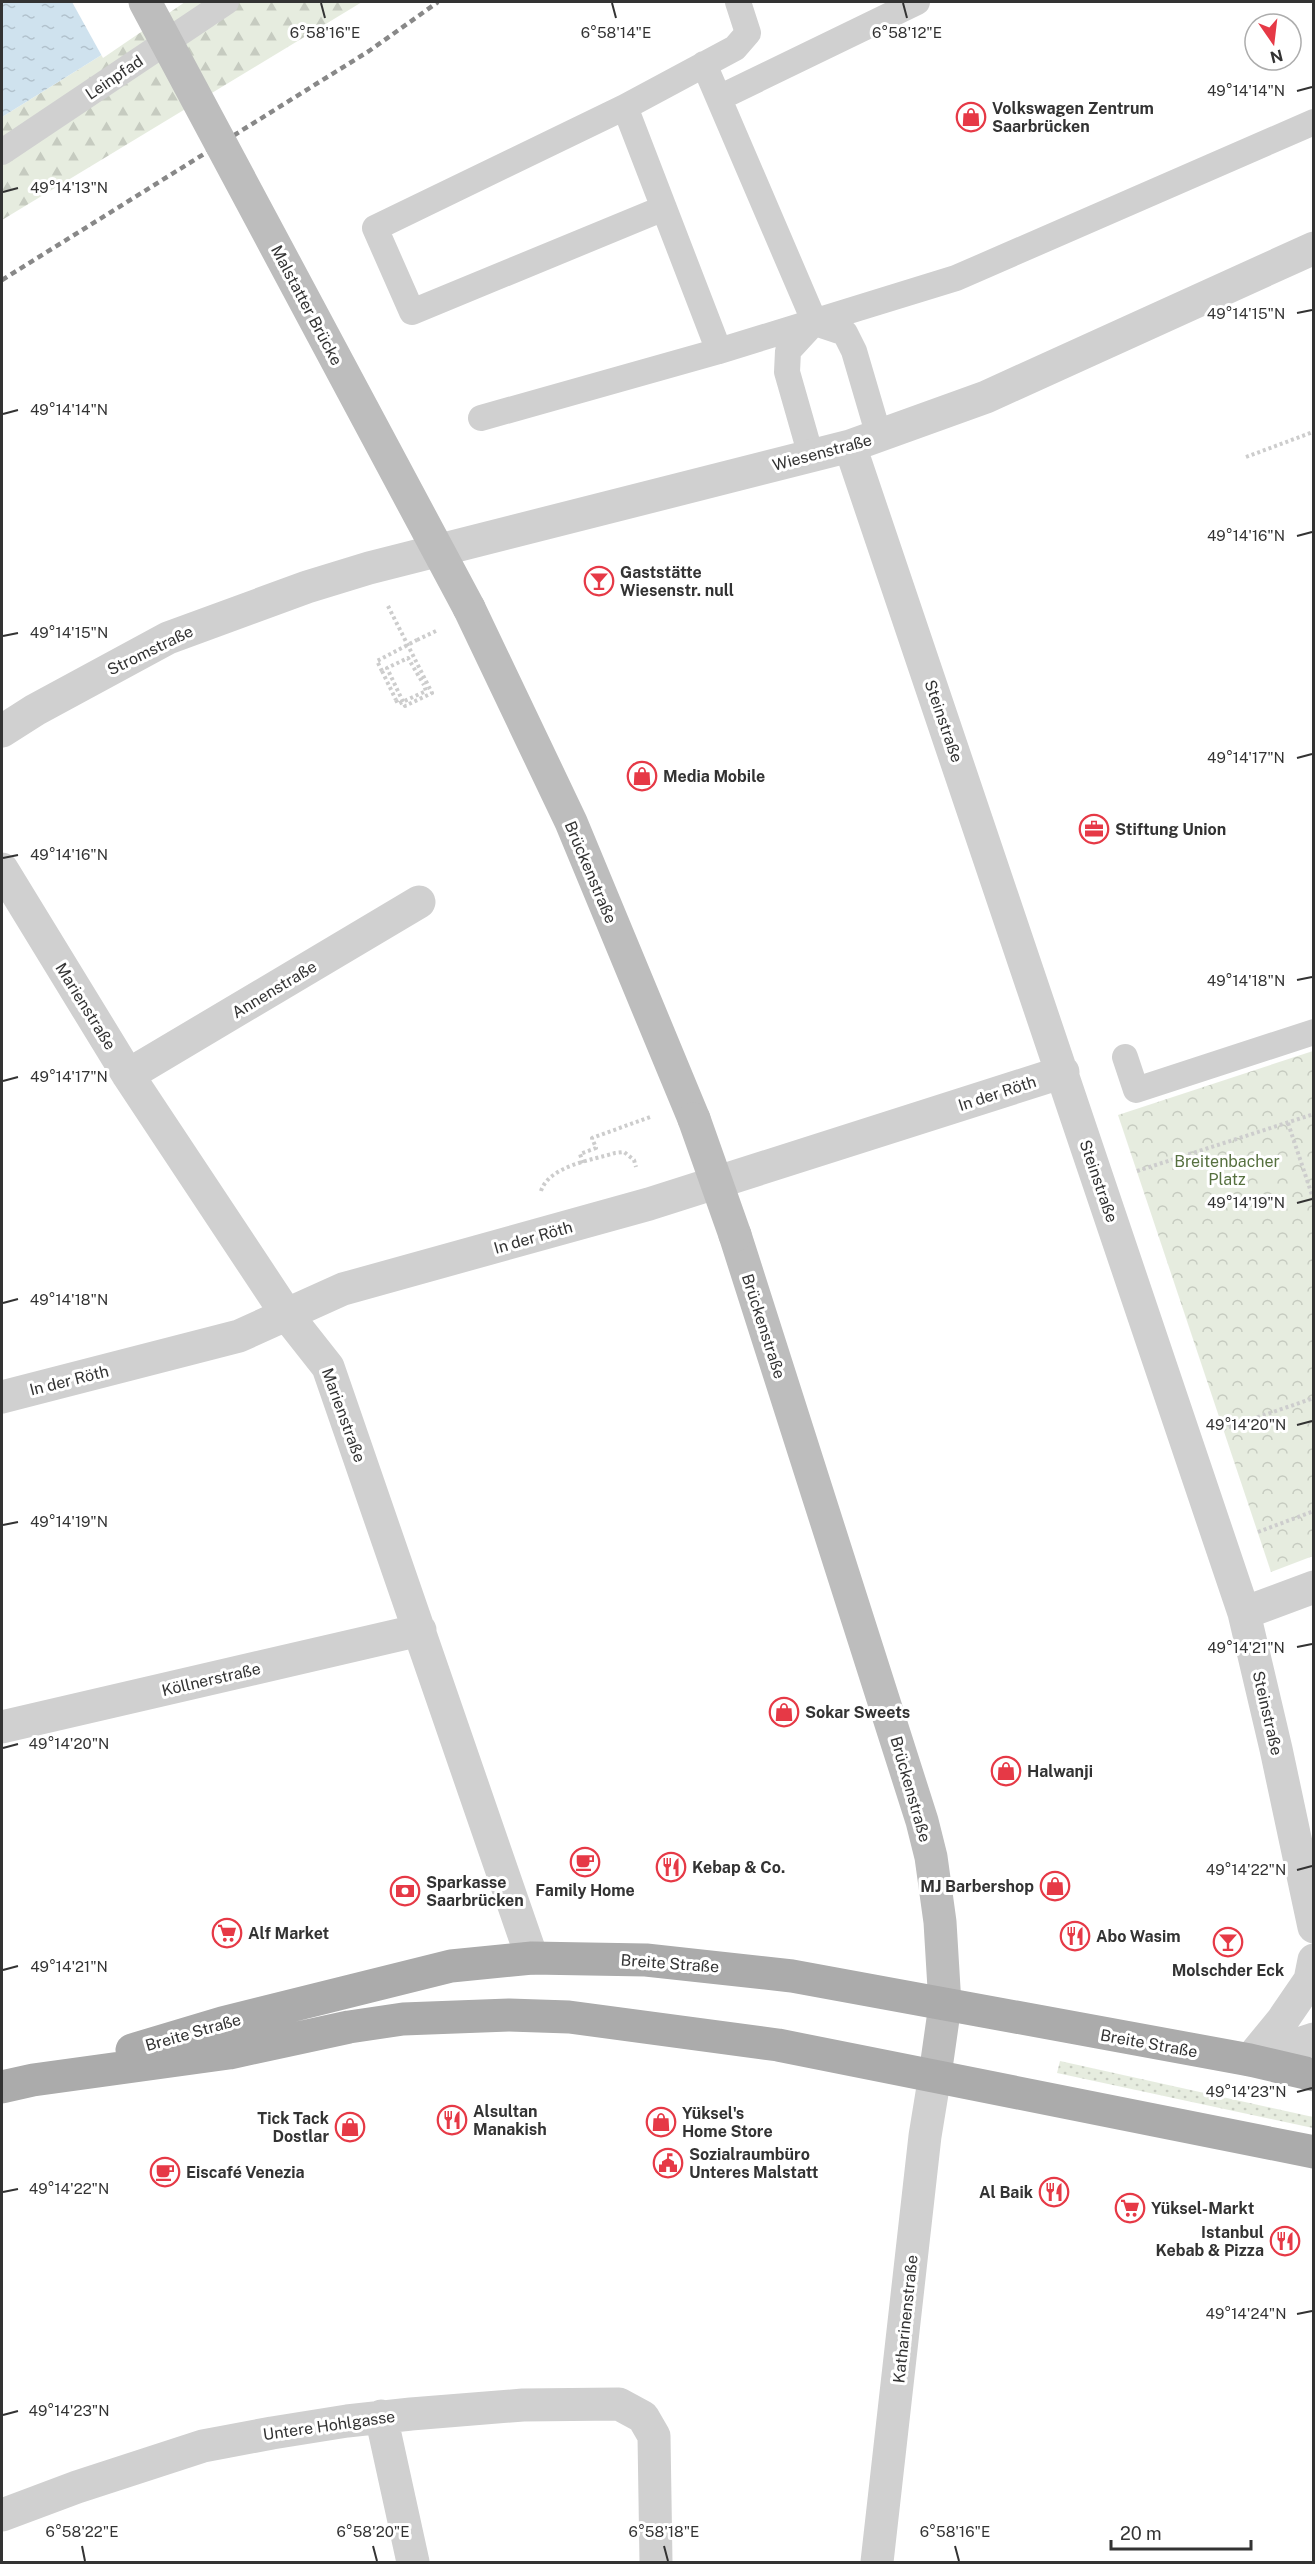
<svg xmlns="http://www.w3.org/2000/svg" width="1315" height="2564" font-family="'Public Sans',sans-serif">
<defs>
<pattern id="grass-dots" width="8" height="8" patternUnits="userSpaceOnUse" patternTransform="scale(1.5)"><rect width="8" height="8" fill="#e6ecdf"/><path d="M2 2h.1M6 6h.1" fill="none" stroke="#c6cbc0" stroke-width="1.8" stroke-linecap="round"/></pattern>
<pattern id="forest-firs" width="22" height="20" patternUnits="userSpaceOnUse" patternTransform="scale(1.5)"><rect width="22" height="20" fill="#e6ecdf"/><path d="M5 1l3.5 6h-7zM16 11l3.5 6h-7z" fill="#c6cbc0"/></pattern>
<pattern id="park-crowns" width="20" height="18" patternUnits="userSpaceOnUse" patternTransform="scale(1.5)"><rect width="20" height="18" fill="#e6ecdf"/><path d="M2 6a3 3 0 1 1 6 0M12 15a3 3 0 1 1 6 0" fill="none" stroke="#c6cbc0"/></pattern>
<pattern id="water-ripples" width="26" height="14" patternUnits="userSpaceOnUse" patternTransform="scale(1.5)"><rect width="26" height="14" fill="#cfe2ee"/><path d="M2 4q2-2 4 0t4 0M15 11q2-2 4 0t4 0" fill="none" stroke="#b2c2cd"/></pattern>
</defs>
<rect width="100%" height="100%" fill="#fff"/>
<path fill="url(#grass-dots)" d="M1060,2061L1313,2117V2128L1057,2073Z"/>
<path fill="url(#forest-firs)" d="M182,2H362L2,220V117L116,46Z"/>
<path fill="url(#park-crowns)" d="M1313,1051V1556L1271,1572L1118,1115Z"/>
<path fill="url(#water-ripples)" d="M2,2H182L116,46L2,117Z"/>
<path fill="#fff" d="M72,2H185L103,58Z"/>
<g fill="none" stroke-linecap="round" stroke-linejoin="round">
<path stroke="#cdcdcd" stroke-width="4" stroke-dasharray="3 3" stroke-linecap="butt" d="M1246,457L1313,432
M388,606L432,693L405,706L387,668L408,658L424,685
M417,640L436,631
M382,671L396,700
M1288,1123L1314,1201
M583,1163L580,1154L596,1148L592,1138L650,1117
M1137,1171L1314,1114
M541,1191C549,1166 592,1160 615,1153L624,1152L634,1160L636,1167
M1223,1429L1314,1398
M1258,1532L1314,1511"/>
<path stroke="#d0d0d0" stroke-width="26" d="M704,64L815,323L845,333L854,351L879,436
M719,98L917,2
M625,107L719,351
M2,152L226,2
M664,208L412,312L375,228L625,107L735,48L748,33L738,2
M481,418L719,351L956,278L1314,122
M811,456L787,372L788,351L812,325
M1125,1057L1136,1090L1314,1032"/>
<path stroke="#d0d0d0" stroke-width="33" d="M850,446L1244,1613L1276,1749L1314,1927
M2,731L35,710L168,638L307,587L369,568L850,446L986,397L1314,248
M2,869L128,1075L287,1315L328,1367L532,1958
M128,1075L419,902
M2,1397L239,1336L343,1289L649,1204L1063,1072
M1244,1613L1314,1587
M2,1727L420,1630
M1250,2060L1282,2021L1310,1980L1314,1960
M1250,2060L1314,2039
M381,2416L413,2562
M2,2515L77,2487L203,2446L272,2433L347,2421L411,2414L523,2405L619,2404L643,2417L654,2436L656,2562
M877,2562L925,2136L935,2075"/>
<path stroke="#bdbdbd" stroke-width="33" d="M469,608L571,822L694,1119
M735,1235L922,1821L931,1857L940,1922L945,2005L935,2075"/>
<path stroke="#ababab" stroke-width="33" d="M132,2050L222,2023L451,1966L532,1958L646,1960L792,1976L1250,2060L1314,2075
M2,2087L33,2080L229,2053L349,2027L403,2019L509,2015L569,2017L778,2045L1314,2152"/>
<path stroke="#888" stroke-width="4.5" stroke-dasharray="6 4.5" stroke-linecap="butt" d="M2,280L369,51L438,2"/>
<path stroke="#cdcdcd" stroke-width="4" stroke-dasharray="3 3" stroke-linecap="butt" d="M382,671L377,661L417,640
M396,700L398,704L426,691L424,685"/>
<path stroke="#bdbdbd" stroke-width="33" d="M145,2L469,608
M694,1119L735,1235"/>
</g>
<path fill="none" stroke="#333" stroke-width="2" d="M321,3L325,18M612,3L616,18M903,3L907,18M1297,91L1312,87M3,192L18,188M1297,313L1312,310M3,414L18,410M1297,536L1312,532M3,636L18,633M1297,758L1312,754M3,858L18,855M1297,980L1312,977M3,1081L18,1077M1297,1203L1312,1199M3,1303L18,1299M1297,1425L1312,1421M3,1525L18,1522M1297,1647L1312,1644M3,1748L18,1744M1297,1870L1312,1866M3,1970L18,1966M1297,2092L1312,2088M3,2192L18,2189M1297,2314L1312,2311M3,2415L18,2411M82,2546L85,2561M373,2546L377,2561M664,2546L668,2561M955,2546L959,2561"/>
<defs>
<g id="shop-ring" transform="scale(1.5)"><circle r="9.5" fill="#fff" stroke="#e63946" stroke-width="1.5"/><path d="M-5-2.5h2.3a2.7 3.5 0 0 1 5.4 0H5L5.5 6h-11ZM-1.5-2.5h3a1.5 2.3 0 0 0-3 0Z" fill="#e63946"/></g>
<g id="bar-ring" transform="scale(1.5)"><circle r="9.5" fill="#fff" stroke="#e63946" stroke-width="1.5"/><path d="M-6-5H6L.8 .8V4.5H3.5V6h-7V4.5H-.8V.8Z" fill="#e63946"/></g>
<g id="office-ring" transform="scale(1.5)"><circle r="9.5" fill="#fff" stroke="#e63946" stroke-width="1.5"/><path d="M-6-3h4V-5.5h4V-3h4V5H-6ZM-1-4.5V-3h2v-1.5ZM-6 0V1H6V0Z" fill="#e63946"/></g>
<g id="cafe-ring" transform="scale(1.5)"><circle r="9.5" fill="#fff" stroke="#e63946" stroke-width="1.5"/><path d="M-5.5-4.5H6V0H3Q3 3.5 0 3.5H-2.5Q-5.5 3.5-5.5 0ZM3-3.2v2h1.7v-2ZM-6 4.5H4V6H-6Z" fill="#e63946"/></g>
<g id="restaurant-ring" transform="scale(1.5)"><circle r="9.5" fill="#fff" stroke="#e63946" stroke-width="1.5"/><path d="M-5-6h1v4h1v-4h1v4h1v-4h1v5L-1.5 .5V6h-2V.5L-5-1ZM5-6V6H3V1.5H1.5Q1.5-4 5-6Z" fill="#e63946"/></g>
<g id="bank-ring" transform="scale(1.5)"><circle r="9.5" fill="#fff" stroke="#e63946" stroke-width="1.5"/><path d="M-6-4H6V4H-6ZM0-2.3a2.3 2.3 0 1 0 0 4.6a2.3 2.3 0 1 0 0-4.6Z" fill="#e63946"/></g>
<g id="supermarket-ring" transform="scale(1.5)"><circle r="9.5" fill="#fff" stroke="#e63946" stroke-width="1.5"/><path d="M-6-5.5h2.5l.6 2H6L4.5 2H-2.5L-4.4-4H-6ZM-1.5 3.2a1.3 1.3 0 1 0 .1 0ZM3 3.2a1.3 1.3 0 1 0 .1 0Z" fill="#e63946"/></g>
<g id="civic-ring" transform="scale(1.5)"><circle r="9.5" fill="#fff" stroke="#e63946" stroke-width="1.5"/><path d="M-.6-6.5H3V-4.5H.6V-3L4-1V1h2V6H-6V1h2V-1L-.6-3ZM-1.2 2.5V6h2.4V2.5Z" fill="#e63946"/></g>
</defs>
<g fill-rule="evenodd">
<use href="#shop-ring" x="971" y="117"/>
<use href="#bar-ring" x="599" y="581"/>
<use href="#shop-ring" x="642" y="776"/>
<use href="#office-ring" x="1094" y="829"/>
<use href="#shop-ring" x="784" y="1712"/>
<use href="#shop-ring" x="1006" y="1771"/>
<use href="#cafe-ring" x="585" y="1862"/>
<use href="#restaurant-ring" x="671" y="1867"/>
<use href="#shop-ring" x="1055" y="1886"/>
<use href="#bank-ring" x="405" y="1891"/>
<use href="#supermarket-ring" x="227" y="1933"/>
<use href="#restaurant-ring" x="1075" y="1936"/>
<use href="#bar-ring" x="1228" y="1942"/>
<use href="#restaurant-ring" x="452" y="2120"/>
<use href="#shop-ring" x="661" y="2122"/>
<use href="#shop-ring" x="350" y="2127"/>
<use href="#civic-ring" x="668" y="2163"/>
<use href="#cafe-ring" x="165" y="2172"/>
<use href="#restaurant-ring" x="1054" y="2192"/>
<use href="#supermarket-ring" x="1130" y="2208"/>
<use href="#restaurant-ring" x="1285" y="2241"/>
</g>
<g text-anchor="middle" stroke-width="6" stroke-linejoin="round" paint-order="stroke">
<g font-size="16" fill="#333" stroke="#fff">
<text transform="translate(114 77) rotate(-34)" y="6">Leinpfad</text>
<text transform="translate(307 305) rotate(62)" y="6">Malstatter Brücke</text>
<text transform="translate(822 452) rotate(-15)" y="6">Wiesenstraße</text>
<text transform="translate(150 650) rotate(-26)" y="6">Stromstraße</text>
<text transform="translate(944 721) rotate(71)" y="6">Steinstraße</text>
<text transform="translate(591 872) rotate(67)" y="6">Brückenstraße</text>
<text transform="translate(274 989) rotate(-31)" y="6">Annenstraße</text>
<text transform="translate(86 1006) rotate(58)" y="6">Marienstraße</text>
<text transform="translate(997 1093) rotate(-18)" y="6">In der Röth</text>
<text transform="translate(1099 1181) rotate(71)" y="6">Steinstraße</text>
<text transform="translate(533 1237) rotate(-16)" y="6">In der Röth</text>
<text transform="translate(764 1326) rotate(72)" y="6">Brückenstraße</text>
<text transform="translate(69 1380) rotate(-14)" y="6">In der Röth</text>
<text transform="translate(344 1415) rotate(70)" y="6">Marienstraße</text>
<text transform="translate(211 1679) rotate(-13)" y="6">Köllnerstraße</text>
<text transform="translate(1268 1713) rotate(77)" y="6">Steinstraße</text>
<text transform="translate(911 1789) rotate(74)" y="6">Brückenstraße</text>
<text transform="translate(670 1963) rotate(4)" y="6">Breite Straße</text>
<text transform="translate(193 2032) rotate(-16)" y="6">Breite Straße</text>
<text transform="translate(1149 2043) rotate(10)" y="6">Breite Straße</text>
<text transform="translate(905 2319) rotate(-84)" y="6">Katharinenstraße</text>
<text transform="translate(329 2425) rotate(-8)" y="6">Untere Hohlgasse</text>
</g>
<g font-size="16" font-weight="bold" fill="#333" stroke="#fff" text-anchor="start">
<text x="992" y="114">Volkswagen Zentrum<tspan x="992" dy="18">Saarbrücken</tspan></text>
<text x="620" y="578">Gaststätte<tspan x="620" dy="18">Wiesenstr. null</tspan></text>
<text x="663" y="782">Media Mobile</text>
<text x="1115" y="835">Stiftung Union</text>
<text x="805" y="1718">Sokar Sweets</text>
<text x="1027" y="1777">Halwanji</text>
<text x="692" y="1873">Kebap &amp; Co.</text>
<text x="426" y="1888">Sparkasse<tspan x="426" dy="18">Saarbrücken</tspan></text>
<text x="1034" y="1892" text-anchor="end">MJ Barbershop</text>
<text x="585" y="1896" text-anchor="middle">Family Home</text>
<text x="248" y="1939">Alf Market</text>
<text x="1096" y="1942">Abo Wasim</text>
<text x="1228" y="1976" text-anchor="middle">Molschder Eck</text>
<text x="473" y="2117">Alsultan<tspan x="473" dy="18">Manakish</tspan></text>
<text x="682" y="2119">Yüksel's<tspan x="682" dy="18">Home Store</tspan></text>
<text x="329" y="2124" text-anchor="end">Tick Tack<tspan x="329" dy="18">Dostlar</tspan></text>
<text x="689" y="2160">Sozialraumbüro<tspan x="689" dy="18">Unteres Malstatt</tspan></text>
<text x="186" y="2178">Eiscafé Venezia</text>
<text x="1033" y="2198" text-anchor="end">Al Baik</text>
<text x="1151" y="2214">Yüksel-Markt</text>
<text x="1264" y="2238" text-anchor="end">Istanbul<tspan x="1264" dy="18">Kebab &amp; Pizza</tspan></text>
</g>
<g font-size="16" fill="#56703f" stroke="#fff">
<text x="1227" y="1167">Breitenbacher<tspan x="1227" dy="18">Platz</tspan></text>
</g>
</g>
<g font-size="15" text-anchor="middle" fill="#333" stroke="#fff" stroke-width="6" stroke-linejoin="round" paint-order="stroke">
<text x="325" y="38">6°58'16"E</text>
<text x="616" y="38">6°58'14"E</text>
<text x="907" y="38">6°58'12"E</text>
<text x="1246" y="96">49°14'14"N</text>
<text x="69" y="193">49°14'13"N</text>
<text x="1246" y="319">49°14'15"N</text>
<text x="69" y="415">49°14'14"N</text>
<text x="1246" y="541">49°14'16"N</text>
<text x="69" y="638">49°14'15"N</text>
<text x="1246" y="763">49°14'17"N</text>
<text x="69" y="860">49°14'16"N</text>
<text x="1246" y="986">49°14'18"N</text>
<text x="69" y="1082">49°14'17"N</text>
<text x="1246" y="1208">49°14'19"N</text>
<text x="69" y="1305">49°14'18"N</text>
<text x="1246" y="1430">49°14'20"N</text>
<text x="69" y="1527">49°14'19"N</text>
<text x="1246" y="1653">49°14'21"N</text>
<text x="69" y="1749">49°14'20"N</text>
<text x="1246" y="1875">49°14'22"N</text>
<text x="69" y="1972">49°14'21"N</text>
<text x="1246" y="2097">49°14'23"N</text>
<text x="69" y="2194">49°14'22"N</text>
<text x="1246" y="2319">49°14'24"N</text>
<text x="69" y="2416">49°14'23"N</text>
<text x="82" y="2537">6°58'22"E</text>
<text x="373" y="2537">6°58'20"E</text>
<text x="664" y="2537">6°58'18"E</text>
<text x="955" y="2537">6°58'16"E</text>
</g>
<rect width="1315" height="2564" fill="none" stroke="#333333" stroke-width="6"/>
<g transform="translate(1273 42) rotate(166)"><circle r="28" fill="#ffffff" stroke="#adadad" stroke-width="1.5"/>
<path d="M0-4.5L10 22L0 15L-10 22Z" fill="#e63946"/>
<text y="-9" font-size="16" font-weight="bold" text-anchor="middle" fill="#333333">N</text>
</g>
<path d="M1111 2540v9h140v-9" fill="none" stroke="#333333" stroke-width="3"/>
<text x="1120" y="2540" font-size="18" fill="#333333" stroke="#ffffff" stroke-width="4.5" paint-order="stroke">20 m</text>
</svg>
